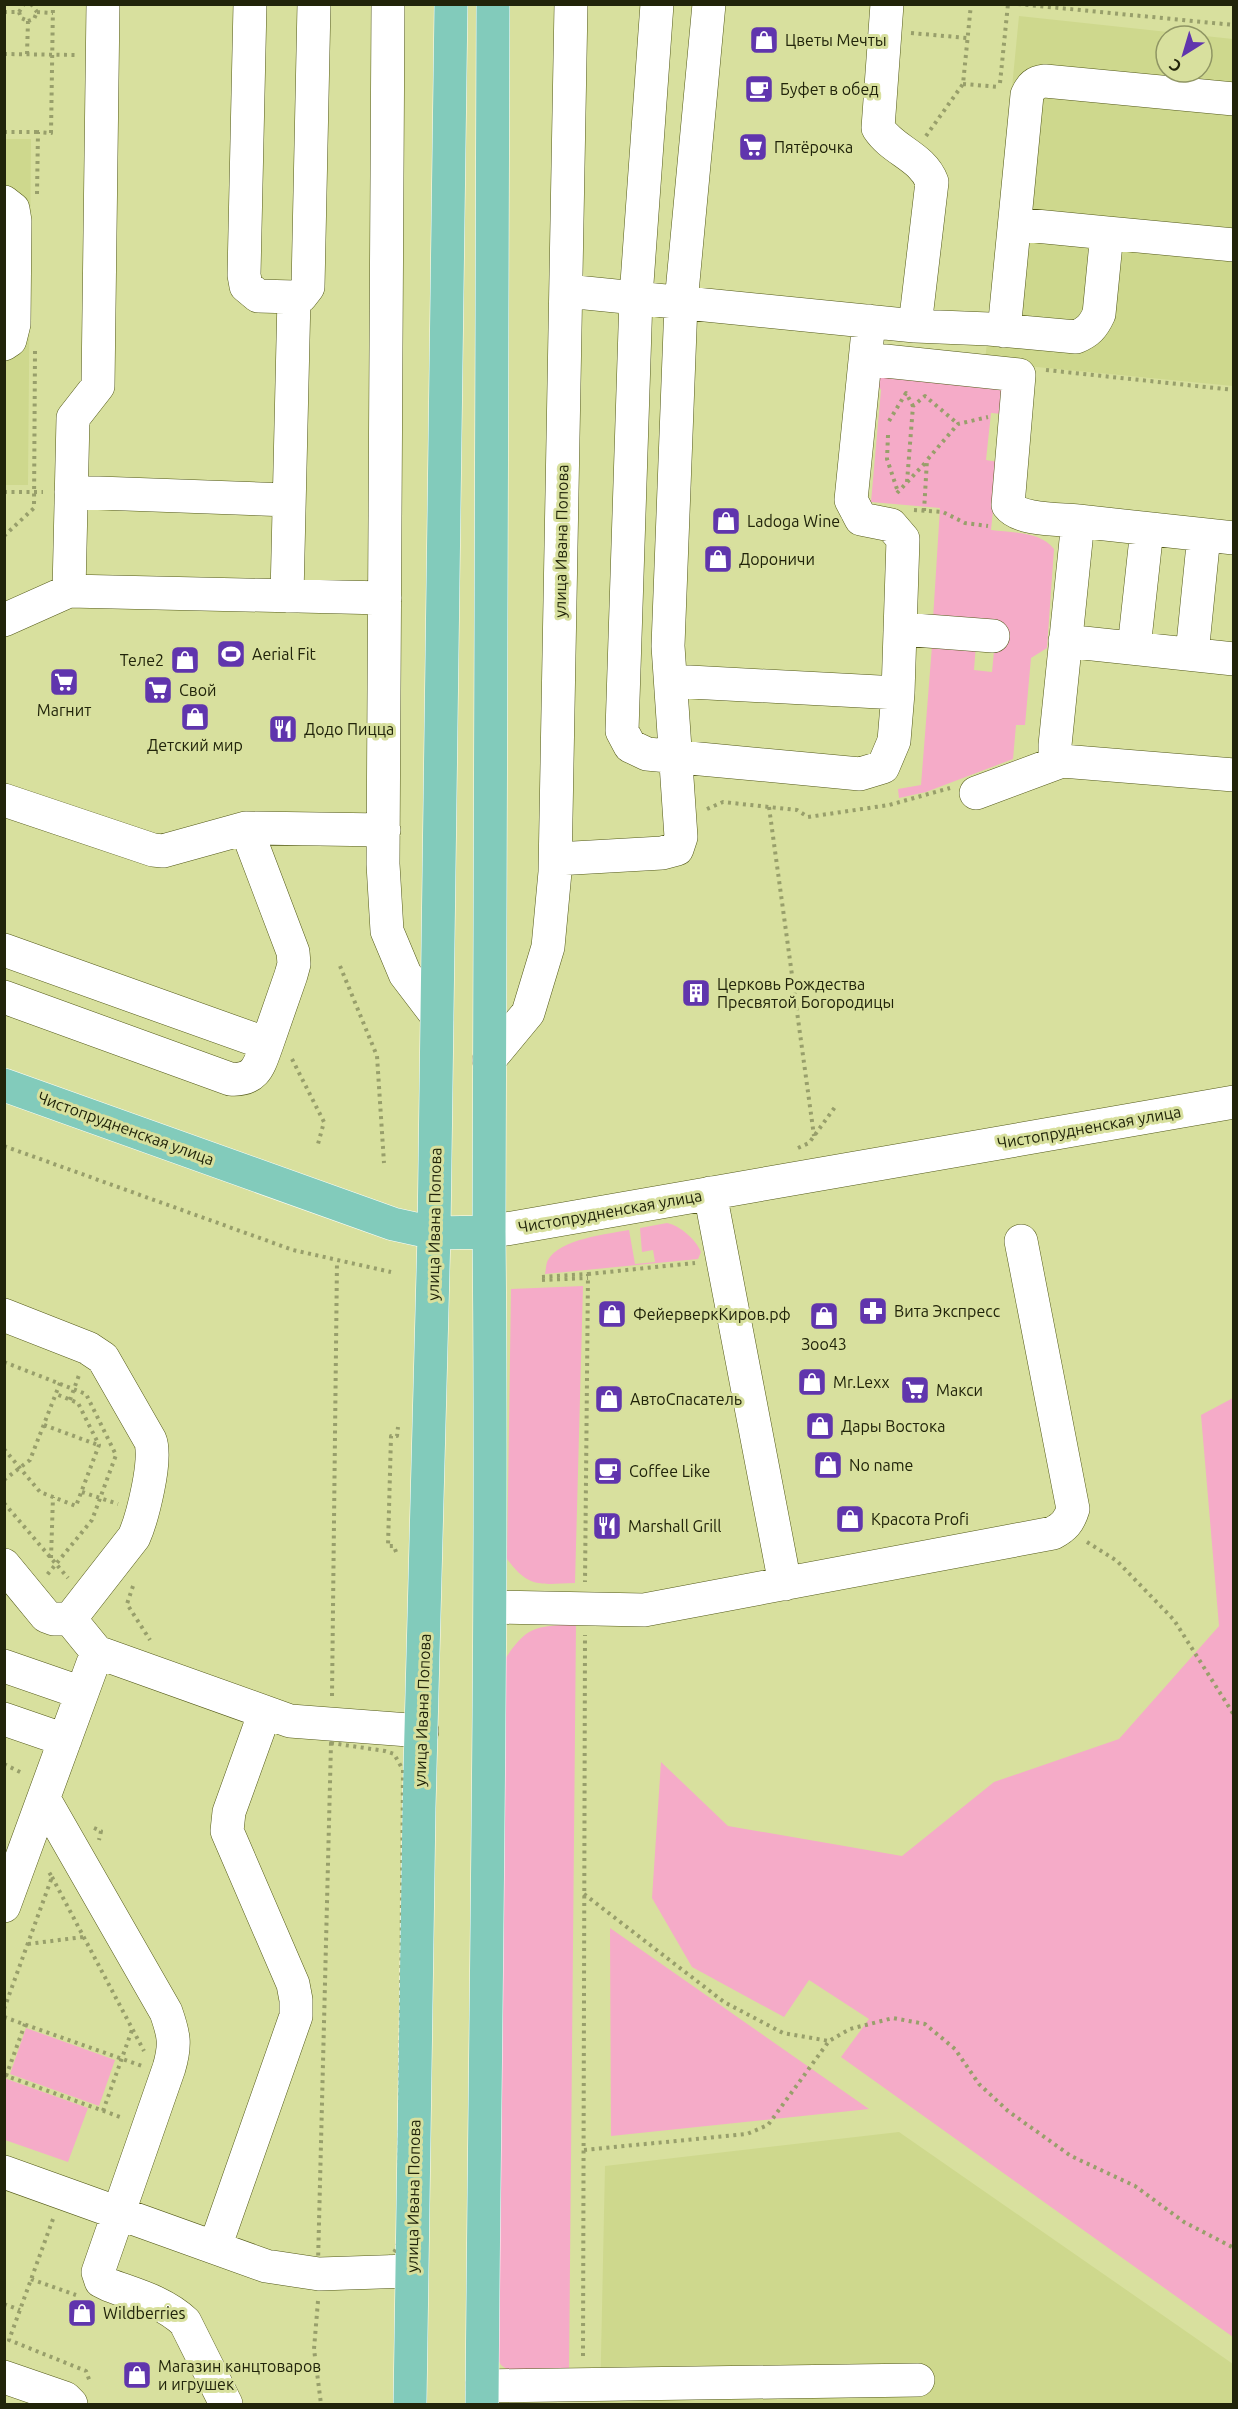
<svg xmlns="http://www.w3.org/2000/svg" width="1238" height="2409" font-family="Ubuntu,sans-serif">
<rect width="100%" height="100%" fill="#d8e09e"/>
<path fill="#ced88d" fill-rule="evenodd" d="M1019,16L1233,39V386L985,362ZM1166,36H1202V72H1166Z
M5,139H31L28,485H5Z
M899,2132L1233,2364V2404H600L605,2166Z"/>
<path fill="#f5abc8" d="M873,377H979L1005,390L1003,414L991,413L986,460L998,462L991,530C1013,533 1040,531 1054,549L1047,648L1031,658L1025,725H1016L1013,759L926,792L899,798L898,789L921,785L932,646L976,644L974,670L992,672L996,630L933,619L940,508L871,502L881,390Z
M667,1223C681,1226 696,1240 701,1252L698,1259L545,1274C546,1270 546,1263 548,1260C560,1239 607,1234 629,1230L635,1264L655,1262L653,1250L642,1252L640,1228Z
M583,1286L575,1583C540,1584 529,1589 507,1559L511,1289Z
M1233,1398V2337L841,2057L869,2019L809,1980L784,2017L692,1967L652,1898L661,1762L728,1826L902,1856L994,1782L1119,1739L1219,1626L1201,1415Z
M576,1624L569,2372L508,2370L501,2365L496,2356L505,1659C528,1624 537,1627 576,1624Z
M610,1928L869,2109L611,2136Z
M26,2028L115,2060L99,2106L10,2074Z
M4,2078L88,2108L68,2162L5,2140Z"/>
<g fill="none" stroke-linecap="round" stroke-linejoin="round">
<g stroke="#535918" stroke-width="34">
<path id="minor" d="M250,4L244,275L246,286L258,296L294,297
M388,4L383,864L387,931L405,974L437,1016
M657,4L636,297L622,731L630,746L647,754L860,774L883,767L894,741L898,693
M4,202L13,209L15,221L14,324L10,340L4,344
M1015,224L1107,233
M566,291L915,326L932,182C922,156 893,151 878,128L887,4
M915,326L989,329L1076,337C1088,332 1093,327 1099,314L1107,233L1234,245
M1004,331L1027,95C1031,86 1035,82 1045,81L1234,99
M866,359L1019,375L1008,505C1020,521 1059,519 1078,521
M71,492L289,500
M1234,538L1078,521L1055,745V754L1062,761L1234,775
M69,591L73,418L98,386L103,4
M287,596L294,297L301,296L308,287L314,4
M4,620L69,591L385,598
M901,629L993,636
M1065,641L1234,659
M1134,648L1147,529
M1192,654L1204,535
M671,681L898,693L903,539L891,525L861,519L851,500L869,321
M976,793L1062,761
M4,800L153,850L163,851L246,828L293,952L294,964L291,975L267,1044
M246,828L384,830
M556,859L662,853L677,849L681,837L668,646L681,303L709,4
M4,950L267,1044C259,1066 256,1081 230,1079L4,997
M489,1060L528,1013L548,947L555,872L571,4
M710,1193L785,1584
M489,1232L1234,1102
M4,1315L88,1348L103,1358L150,1440C158,1458 142,1519 134,1537L70,1619H54L46,1616L4,1565
M490,1607L644,1610L1053,1533C1064,1527 1069,1522 1073,1509L1021,1241
M70,1619L97,1652L290,1721L422,1731
M4,1666L82,1693
M4,1719L65,1740
M44,1799L166,2012C174,2035 176,2044 169,2068L98,2272L101,2281L109,2285C136,2295 164,2302 185,2322L226,2404
M4,1906L97,1652
M4,2172L266,2266L319,2274L410,2271
M215,2247L296,2016V2000L293,1984L227,1831L229,1812L265,1712
M4,2377L65,2398L71,2404
M482,2386L918,2380"/>
</g>
<g stroke="#fff" stroke-width="34">
<path id="major" d="M4,1085L393,1224L434,1233L489,1232
M410,2404L419,1808L434,1233L451,4
M482,2404C485,2014 493,1623 489,1232L493,4"/>
</g>
<path stroke="#989f6b" stroke-width="4" stroke-dasharray="3 4.5" stroke-linecap="butt" d="M31,4L37,12
M1018,4L1234,25
M4,12H19
M19,12L21,18L28,21
M19,12L24,4
M37,12L53,13
M28,21L34,19L37,12
M911,33L967,38
M4,54L76,55
M27,54L28,21
M1000,83L1008,4
M963,84L1000,87
M4,132H38
M926,136L963,84L971,4
M37,194L38,132L51,133L53,4
M1046,370L1234,390
M889,421L906,393L913,406
M888,435L887,459L898,492
M907,482L913,406L925,396L958,424
M4,492H43
M897,493L927,461
M914,510L943,512L965,523L988,526
M924,511L927,460L958,424L988,417
M4,536L34,508L35,351
M769,807L814,1136
M707,809L723,802L797,810L808,817L889,805L950,788
M340,966L377,1056L384,1163
M292,1059L324,1122L318,1144
M4,1146L293,1250L391,1272
M798,1148L809,1143L835,1107
M588,1274L695,1263
M542,1277L588,1274L585,1582
M542,1280L588,1278
M4,1362L86,1394L116,1455L92,1520L47,1575
M70,1400L79,1375
M44,1425L98,1445
M4,1449L40,1492L76,1506L99,1445L78,1403L56,1394
M4,1480L30,1460L60,1383
M82,1492L118,1504
M4,1503L68,1578
M1087,1542L1117,1561L1174,1620L1234,1715
M396,1552L394,1546H388L391,1436H397L398,1427
M51,1558L53,1497
M133,1586L127,1604L150,1640
M332,1696L337,1261
M331,1743L385,1751L394,1754L403,1770L399,2240C397,2250 391,2259 380,2262L318,2263Z
M4,1764L22,1773
M94,1828L101,1831L99,1840
M52,1877L144,2051
M584,1894L724,2002L783,2033L829,2041
M28,1944L83,1937
M4,2009L52,1877L47,1869
M4,2017L142,2066
M4,2075L123,2118
M6,2076L25,2024
M103,2111L132,2030
M584,2150L747,2134L768,2125L829,2041L850,2029L893,2018L925,2024L955,2049L979,2084L1008,2111L1071,2156L1135,2186L1184,2222L1234,2248
M53,2219L9,2340L86,2371L90,2382
M31,2279L76,2295
M318,2301L314,2349L321,2404
M4,2304L20,2310
M583,2356L585,1635"/>
<use href="#minor" stroke="#fff" stroke-width="33"/>
<use href="#major" stroke="#82cbbb" stroke-width="33"/>
</g>
<defs>
<g id="shop-square" transform="scale(1.5)"><rect x="-9" y="-9" width="18" height="18" rx="4" fill="#6035ad" stroke="#d8e09e"/><path d="M-5-2.5h2.3a2.7 3.5 0 0 1 5.4 0H5L5.5 6h-11ZM-1.5-2.5h3a1.5 2.3 0 0 0-3 0Z" fill="#fff"/></g>
<g id="cafe-square" transform="scale(1.5)"><rect x="-9" y="-9" width="18" height="18" rx="4" fill="#6035ad" stroke="#d8e09e"/><path d="M-5.5-4.5H6V0H3Q3 3.5 0 3.5H-2.5Q-5.5 3.5-5.5 0ZM3-3.2v2h1.7v-2ZM-6 4.5H4V6H-6Z" fill="#fff"/></g>
<g id="supermarket-square" transform="scale(1.5)"><rect x="-9" y="-9" width="18" height="18" rx="4" fill="#6035ad" stroke="#d8e09e"/><path d="M-6-5.5h2.5l.6 2H6L4.5 2H-2.5L-4.4-4H-6ZM-1.5 3.2a1.3 1.3 0 1 0 .1 0ZM3 3.2a1.3 1.3 0 1 0 .1 0Z" fill="#fff"/></g>
<g id="stadium-square" transform="scale(1.5)"><rect x="-9" y="-9" width="18" height="18" rx="4" fill="#6035ad" stroke="#d8e09e"/><path d="M0-5a6.5 5 0 1 0 0 10a6.5 5 0 1 0 0-10ZM-3.5-1.8h7v3.6h-7Z" fill="#fff"/></g>
<g id="restaurant-square" transform="scale(1.5)"><rect x="-9" y="-9" width="18" height="18" rx="4" fill="#6035ad" stroke="#d8e09e"/><path d="M-5-6h1v4h1v-4h1v4h1v-4h1v5L-1.5 .5V6h-2V.5L-5-1ZM5-6V6H3V1.5H1.5Q1.5-4 5-6Z" fill="#fff"/></g>
<g id="building-square" transform="scale(1.5)"><rect x="-9" y="-9" width="18" height="18" rx="4" fill="#6035ad" stroke="#d8e09e"/><path d="M-4-6H4V6H1V3H-1V6H-4ZM-2.5-4.3h1.7v1.8h-1.7ZM.8-4.3h1.7v1.8H.8ZM-2.5-1h1.7V.8h-1.7ZM.8-1h1.7V.8H.8Z" fill="#fff"/></g>
<g id="pharmacy-square" transform="scale(1.5)"><rect x="-9" y="-9" width="18" height="18" rx="4" fill="#6035ad" stroke="#d8e09e"/><path d="M-2-6h4v4h4v4h-4v4h-4v-4h-4v-4h4Z" fill="#fff"/></g>
</defs>
<g fill-rule="evenodd">
<use href="#shop-square" x="764" y="40"/>
<use href="#cafe-square" x="759" y="89"/>
<use href="#supermarket-square" x="753" y="147"/>
<use href="#shop-square" x="726" y="521"/>
<use href="#shop-square" x="718" y="559"/>
<use href="#stadium-square" x="231" y="654"/>
<use href="#shop-square" x="185" y="660"/>
<use href="#supermarket-square" x="64" y="682"/>
<use href="#supermarket-square" x="158" y="690"/>
<use href="#shop-square" x="195" y="717"/>
<use href="#restaurant-square" x="283" y="729"/>
<use href="#building-square" x="696" y="993"/>
<use href="#pharmacy-square" x="873" y="1311"/>
<use href="#shop-square" x="612" y="1314"/>
<use href="#shop-square" x="824" y="1316"/>
<use href="#shop-square" x="812" y="1382"/>
<use href="#supermarket-square" x="915" y="1390"/>
<use href="#shop-square" x="609" y="1399"/>
<use href="#shop-square" x="820" y="1426"/>
<use href="#shop-square" x="828" y="1465"/>
<use href="#cafe-square" x="608" y="1471"/>
<use href="#shop-square" x="850" y="1519"/>
<use href="#restaurant-square" x="607" y="1526"/>
<use href="#shop-square" x="82" y="2313"/>
<use href="#shop-square" x="137" y="2375"/>
</g>
<g text-anchor="middle" stroke-width="6" stroke-linejoin="round" paint-order="stroke">
<g font-size="16" fill="#21240a" stroke="#d8e09e" text-anchor="start">
<text x="785" y="46">Цветы Мечты</text>
<text x="780" y="95">Буфет в обед</text>
<text x="774" y="153">Пятёрочка</text>
<text x="747" y="527">Ladoga Wine</text>
<text x="739" y="565">Дороничи</text>
<text x="252" y="660">Aerial Fit</text>
<text x="164" y="666" text-anchor="end">Теле2</text>
<text x="179" y="696">Свой</text>
<text x="64" y="716" text-anchor="middle">Магнит</text>
<text x="304" y="735">Додо Пицца</text>
<text x="195" y="751" text-anchor="middle">Детский мир</text>
<text x="717" y="990">Церковь Рождества<tspan x="717" dy="18">Пресвятой Богородицы</tspan></text>
<text x="894" y="1317">Вита Экспресс</text>
<text x="633" y="1320">ФейерверкКиров.рф</text>
<text x="824" y="1350" text-anchor="middle">Зоо43</text>
<text x="833" y="1388">Mr.Lexx</text>
<text x="936" y="1396">Макси</text>
<text x="630" y="1405">АвтоСпасатель</text>
<text x="841" y="1432">Дары Востока</text>
<text x="849" y="1471">No name</text>
<text x="629" y="1477">Coffee Like</text>
<text x="871" y="1525">Красота Profi</text>
<text x="628" y="1532">Marshall Grill</text>
<text x="103" y="2319">Wildberries</text>
<text x="158" y="2372">Магазин канцтоваров<tspan x="158" dy="18">и игрушек</tspan></text>
</g>
<g font-size="16" fill="#21240a" stroke="#d8e09e">
<text transform="translate(561 541) rotate(-89)" y="6">улица Ивана Попова</text>
<text transform="translate(1089 1127) rotate(-10)" y="6">Чистопрудненская улица</text>
<text transform="translate(126 1128) rotate(20)" y="6">Чистопрудненская улица</text>
<text transform="translate(610 1211) rotate(-10)" y="6">Чистопрудненская улица</text>
<text transform="translate(434 1224) rotate(-89)" y="6">улица Ивана Попова</text>
<text transform="translate(422 1710) rotate(-88)" y="6">улица Ивана Попова</text>
<text transform="translate(413 2196) rotate(-89)" y="6">улица Ивана Попова</text>
</g>
</g>
<rect width="1238" height="2409" fill="none" stroke="#21240a" stroke-width="12"/>
<g transform="translate(1184 54) rotate(217)"><circle r="28" fill="#d8e09e" stroke="#8f9563" stroke-width="1.5"/>
<path d="M0-4.5L10 22L0 15L-10 22Z" fill="#6035ad"/>
<text y="-9" font-size="16" font-weight="bold" text-anchor="middle" fill="#21240a">С</text>
</g>
</svg>
